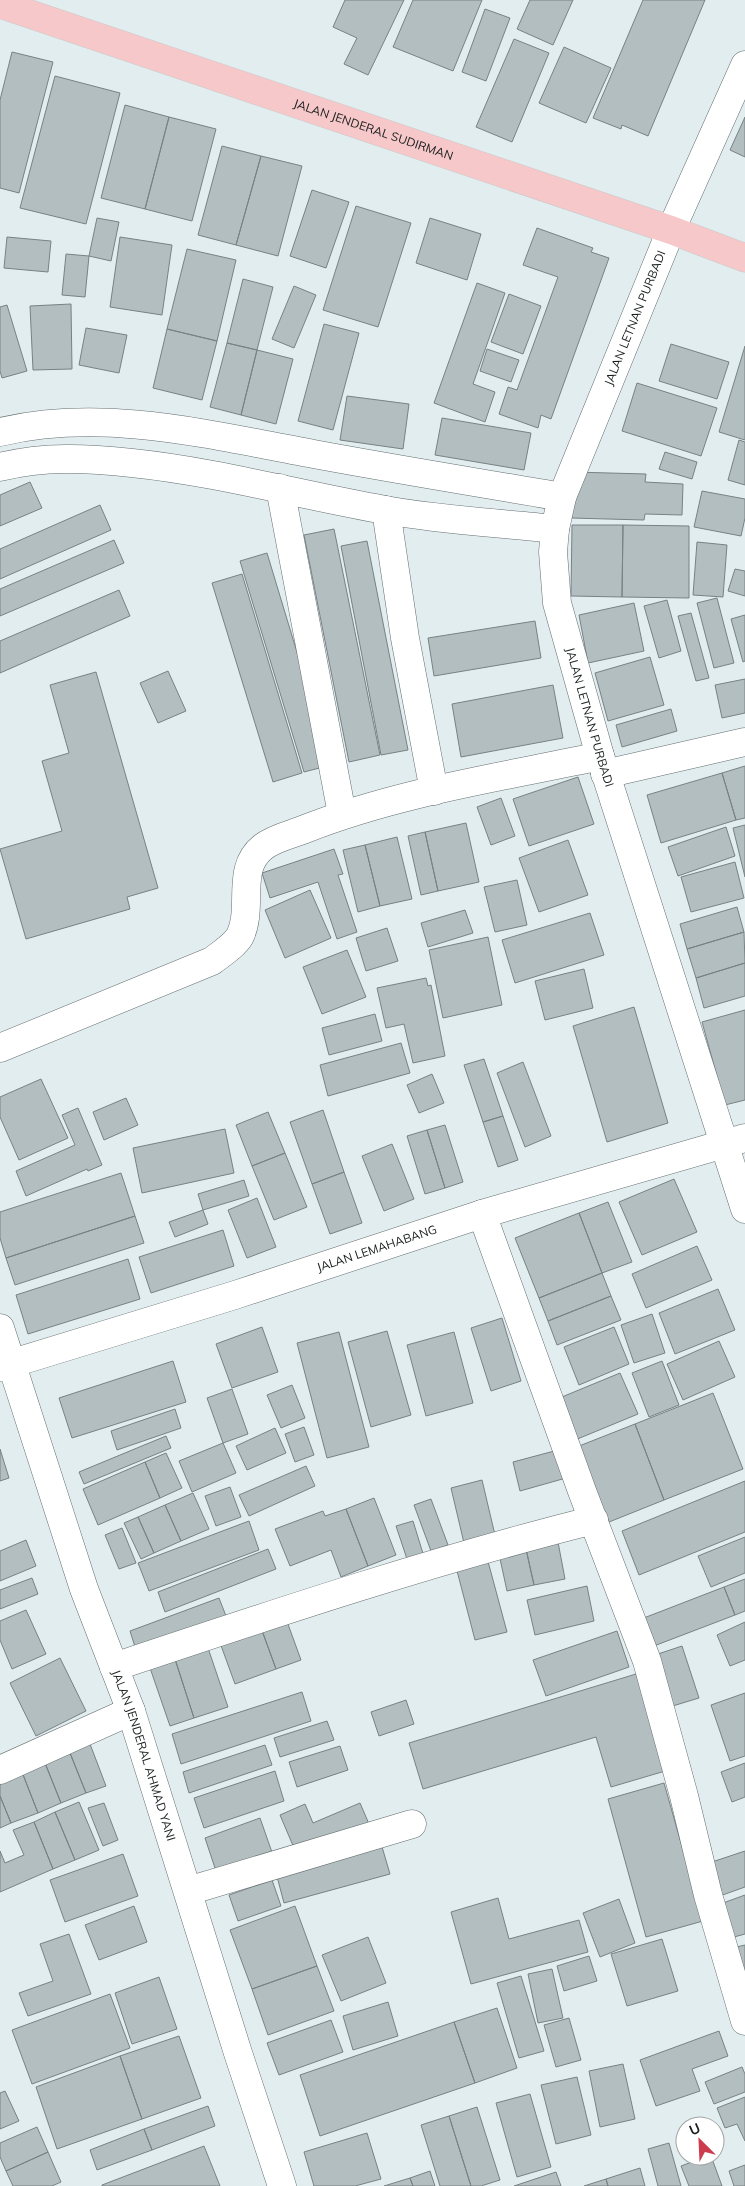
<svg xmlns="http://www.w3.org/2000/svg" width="745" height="2186" font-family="Mulish,sans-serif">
<rect width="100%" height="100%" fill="#e2edef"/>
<path fill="#b3bec0" stroke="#788284" d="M345,0H404L368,75L344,64L357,38L333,27Z
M413,0H482L453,71L393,47Z
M530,0H573L553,45L517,29Z
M643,0H705L648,136L622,125L621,129L593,118Z
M485,9L510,18L486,81L462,72Z
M514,39L549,53L512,142L476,127Z
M564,47L611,68L586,123L539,103Z
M12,52L53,62L19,193L0,188V100Z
M55,76L120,93L86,224L20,208Z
M125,105L169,117L145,209L101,198Z
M169,117L216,129L192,221L145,209Z
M745,117V157L730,150Z
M222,146L261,156L236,245L198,235Z
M261,156L302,166L278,256L236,245Z
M312,190L349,202L326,268L290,256Z
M356,206L411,223L378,327L323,310Z
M97,218L119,222L111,261L89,256Z
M430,218L481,234L467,280L416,263Z
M537,228L593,248L591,252L609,258L551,419L541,415L538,428L499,414L508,387L517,390L558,277L523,265Z
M7,237L51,241L48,272L4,268Z
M120,237L172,245L162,315L110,307Z
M187,249L236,260L217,341L167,329Z
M66,254L89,256L85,297L62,295Z
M243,279L273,287L257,350L227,343Z
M477,283L505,293L473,384L495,392L485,422L434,403Z
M294,286L316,295L294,348L272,339Z
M509,294L541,306L523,354L491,342Z
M71,304L72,369L33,370L30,306Z
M7,305L27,371L2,378L0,371V307Z
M324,324L359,333L333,430L298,421Z
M86,328L127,335L119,373L79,365Z
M167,329L217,341L202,400L153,388Z
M227,343L257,350L241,415L210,407Z
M671,344L729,362L717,399L659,381Z
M745,346V440L719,432Z
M487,349L519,360L511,382L480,371Z
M257,350L293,359L276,424L241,415Z
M637,383L717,408L701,456L622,431Z
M347,396L409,404L403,449L340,440Z
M442,418L531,433L524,470L435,455Z
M739,440L745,442V485L728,480Z
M665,452L697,462L692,479L659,469Z
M573,472L646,474L645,482L683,484L682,515L645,514L644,520L571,518Z
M30,482L42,508L0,526V495Z
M702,491L745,499V518L741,536L694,527Z
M100,505L111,530L0,579V549Z
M572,525H623L622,597L571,596Z
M623,525L689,526V598L622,597Z
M334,529L380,755L349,762L304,535Z
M114,540L124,563L0,616V589Z
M367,541L408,750L381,755L341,546Z
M697,542L727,545L723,597L693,595Z
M267,553L331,765L304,772L240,561Z
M735,569L745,571V596L728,591Z
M242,574L302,773L273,782L212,583Z
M119,590L130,616L0,673V641Z
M717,598L734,663L714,668L697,603Z
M667,600L681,651L659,658L644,606Z
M634,603L644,651L588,663L579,615Z
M691,613L709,678L696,681L678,616Z
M745,615V661L743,662L731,619Z
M535,621L541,658L434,676L428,638Z
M650,657L664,705L608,721L595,673Z
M168,671L186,711L158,723L140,683Z
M96,672L158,888L127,897L130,909L26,939L0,849L62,831L42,761L69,753L50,685Z
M745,679V713L722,718L715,685Z
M553,685L563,738L461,757L452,704Z
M671,709L677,731L622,747L616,725Z
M745,766V818L736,820L722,773Z
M722,773L736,820L661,843L647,795Z
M578,777L594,824L529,846L513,799Z
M501,798L515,836L491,845L477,807Z
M466,823L479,882L438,891L425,832Z
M745,825V877L733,828Z
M726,827L735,856L678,876L668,847Z
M425,832L438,891L421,895L408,836Z
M397,837L412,899L380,906L365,845Z
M568,840L588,895L539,912L519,858Z
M365,845L380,906L358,912L343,850Z
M334,849L343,874L338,875L357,932L337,939L318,882L270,898L262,873Z
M735,862L744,898L691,912L681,877Z
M517,880L527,925L495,932L484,887Z
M310,890L331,938L285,958L265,910Z
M737,907L744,932L687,949L680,924Z
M465,910L473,933L428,947L421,923Z
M590,913L604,955L515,983L502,940Z
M387,928L398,961L366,971L356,938Z
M744,932L745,963L696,978L687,949Z
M488,937L502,1005L443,1018L429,950Z
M347,950L366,997L322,1014L303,967Z
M745,963V996L704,1008L696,978Z
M584,969L593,1008L545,1020L535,981Z
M426,978L428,986L431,985L445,1056L413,1063L404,1024L386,1028L377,988Z
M634,1007L668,1123L607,1142L573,1026Z
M745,1010V1100L725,1105L702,1022Z
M375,1014L382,1041L329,1055L322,1028Z
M401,1043L410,1073L328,1096L320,1065Z
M484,1059L503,1116L483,1122L464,1065Z
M523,1062L551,1136L525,1147L497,1073Z
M432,1074L444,1103L419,1113L407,1085Z
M41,1079L68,1138L19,1160L0,1117V1097Z
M126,1098L138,1125L104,1140L93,1112Z
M78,1108L102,1165L88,1171L87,1169L26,1196L16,1171L75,1145L62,1115Z
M323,1110L344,1172L312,1184L290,1122Z
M268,1112L285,1153L252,1166L236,1125Z
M503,1116L518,1160L498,1167L483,1122Z
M445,1125L463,1182L445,1188L427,1130Z
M225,1129L234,1173L142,1193L133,1148Z
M427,1130L445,1188L425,1194L407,1136Z
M392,1144L414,1199L384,1211L362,1156Z
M285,1153L307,1207L274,1220L252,1166Z
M344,1172L362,1223L330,1234L312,1184Z
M121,1173L135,1216L6,1258L0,1238V1212Z
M674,1179L697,1232L642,1255L619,1202Z
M244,1180L249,1196L203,1210L198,1194Z
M257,1198L276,1247L247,1258L228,1210Z
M608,1202L632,1262L602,1273L579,1213Z
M203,1210L208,1224L175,1237L169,1222Z
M579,1213L602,1273L539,1298L515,1238Z
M135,1216L144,1243L15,1285L6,1258Z
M223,1230L234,1266L151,1293L139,1257Z
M697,1246L712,1280L646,1308L632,1274Z
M128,1259L140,1299L28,1334L16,1295Z
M602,1273L611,1296L548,1321L539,1298Z
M718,1289L735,1330L675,1354L659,1313Z
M611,1296L621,1320L557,1345L548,1321Z
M652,1314L665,1353L634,1363L621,1325Z
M502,1318L521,1381L491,1391L471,1328Z
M262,1327L278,1372L232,1388L216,1344Z
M614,1327L629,1364L579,1385L564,1347Z
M387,1331L411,1415L371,1427L348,1342Z
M339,1332L369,1447L327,1458L297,1343Z
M454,1332L473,1403L426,1416L407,1345Z
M719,1341L735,1377L683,1400L667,1364Z
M173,1361L186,1402L72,1438L59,1398Z
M662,1361L679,1405L649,1417L632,1373Z
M620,1373L638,1414L575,1440L557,1399Z
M292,1385L305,1418L281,1428L267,1395Z
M232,1389L248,1434L223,1443L207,1398Z
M713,1393L743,1469L664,1500L635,1424Z
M175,1409L181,1428L117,1450L111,1431Z
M635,1424L664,1500L604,1524L574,1448Z
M304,1427L314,1455L295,1462L285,1434Z
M275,1428L286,1453L247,1470L236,1446Z
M166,1436L171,1448L84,1484L79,1472Z
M223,1443L236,1473L192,1492L179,1461Z
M0,1449L9,1478L0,1481Z
M558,1450L566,1478L520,1491L513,1462Z
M166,1453L182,1488L160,1498L145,1462Z
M145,1462L160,1498L98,1525L83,1489Z
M306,1466L315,1486L249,1516L239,1495Z
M482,1480L495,1535L464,1543L451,1488Z
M745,1481V1532L639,1575L622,1531Z
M230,1487L241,1517L216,1526L205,1496Z
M193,1493L209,1529L181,1541L165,1505Z
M374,1498L396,1555L368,1566L346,1509Z
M431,1499L448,1545L431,1551L414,1505Z
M165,1505L181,1541L154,1553L138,1517Z
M346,1509L368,1566L341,1577L331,1550L290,1566L275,1529L323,1511L325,1516Z
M138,1517L154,1553L141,1559L124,1523Z
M249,1521L259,1550L149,1591L138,1563Z
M413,1521L425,1560L409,1565L396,1526Z
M122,1528L136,1563L119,1569L105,1535Z
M745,1537V1573L711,1587L698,1556Z
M26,1540L36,1566L0,1581V1551Z
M558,1542L565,1579L534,1585L526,1549Z
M268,1549L276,1569L165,1612L158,1592Z
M526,1549L534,1585L507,1591L499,1554Z
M486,1554L507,1632L475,1640L455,1563Z
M32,1578L38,1594L0,1609V1590Z
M745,1579V1611L735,1615L724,1587Z
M587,1586L594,1621L535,1635L527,1600Z
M724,1587L735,1615L646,1649L636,1621Z
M219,1598L226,1616L136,1650L130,1631Z
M26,1610L46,1654L12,1669L0,1640V1621Z
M285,1616L301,1660L276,1669L260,1625Z
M745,1622V1660L730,1666L717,1635Z
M260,1625L276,1669L235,1684L219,1640Z
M617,1631L629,1667L546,1696L533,1660Z
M207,1645L228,1707L194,1718L174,1656Z
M682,1646L699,1698L666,1708L649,1657Z
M174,1656L194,1718L170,1726L149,1665Z
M60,1658L86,1711L36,1736L10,1683Z
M636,1674L672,1769L611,1787L596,1737L423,1789L409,1743Z
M302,1692L311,1721L181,1764L172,1734Z
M745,1693V1756L730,1761L711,1705Z
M406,1700L414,1724L379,1736L371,1712Z
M327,1721L334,1740L280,1757L274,1738Z
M90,1744L106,1786L86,1793L70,1753Z
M265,1745L272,1765L189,1793L183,1772Z
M340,1746L348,1770L297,1787L289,1762Z
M70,1753L86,1793L61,1803L45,1763Z
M45,1763L61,1803L38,1813L22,1772Z
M745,1763V1797L732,1802L721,1772Z
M275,1771L284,1801L204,1828L194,1798Z
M22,1772L38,1813L11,1823L0,1796V1780Z
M664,1783L703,1921L646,1937L608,1799Z
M0,1796L11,1823L0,1828Z
M79,1802L99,1850L75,1860L55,1812Z
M104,1803L118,1840L103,1846L88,1808Z
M360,1803L369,1824L294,1848L280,1815L305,1804L313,1823Z
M55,1812L75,1860L53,1869L34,1822Z
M260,1818L274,1858L218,1877L205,1838Z
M34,1822L53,1869L0,1892V1851L5,1863L24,1855L13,1830Z
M380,1840L390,1874L284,1903L275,1869Z
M745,1851V1887L717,1897L706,1864Z
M123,1854L138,1896L65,1922L50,1880Z
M272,1880L281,1906L238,1921L229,1895Z
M745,1895V1934L734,1937L723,1903Z
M498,1898L509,1939L579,1920L588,1952L471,1984L451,1912Z
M619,1899L635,1943L600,1957L583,1913Z
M134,1906L147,1942L99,1960L85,1925Z
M295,1906L317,1966L252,1989L230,1930Z
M69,1934L91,1994L28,2016L19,1993L53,1981L40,1944Z
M368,1937L386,1983L341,2001L322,1955Z
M662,1939L678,1991L627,2006L611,1954Z
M745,1945V1985L732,1948Z
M589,1956L597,1981L564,1991L557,1966Z
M317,1966L334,2011L268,2035L252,1989Z
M552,1969L563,2018L538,2023L528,1974Z
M521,1976L544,2051L519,2058L497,1983Z
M159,1977L177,2029L132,2044L115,1993Z
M110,1994L130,2048L32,2084L12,2030Z
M388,2002L398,2036L353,2050L343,2016Z
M497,2008L517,2068L475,2083L454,2022Z
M569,2018L581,2060L556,2067L544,2025Z
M331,2020L343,2052L279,2075L267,2043Z
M454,2022L475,2083L320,2136L300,2075Z
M719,2031L728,2056L692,2069L700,2091L656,2106L640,2060Z
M179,2036L201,2098L142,2119L120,2056Z
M120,2056L142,2119L57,2149L36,2087Z
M623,2064L635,2119L600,2127L589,2071Z
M742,2067L745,2074V2092L714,2104L705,2082Z
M577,2077L591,2135L556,2144L541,2085Z
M5,2091L19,2121L0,2129V2093Z
M530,2094L551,2167L517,2177L496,2103Z
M745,2097V2141L737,2124L725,2128L717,2108Z
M208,2106L215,2126L152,2150L144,2129Z
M477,2107L500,2180L481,2186H471L449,2116Z
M449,2116L471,2186H440L421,2125Z
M37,2127L48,2152L6,2171L0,2157V2143Z
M144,2129L152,2150L97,2170L90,2150Z
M367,2133L381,2179L355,2186H314L304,2152Z
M669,2143L681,2186H658L648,2149Z
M204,2146L220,2186H102V2185Z
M48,2152L61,2182L52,2186H13L6,2171Z
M708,2156H711L722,2186H689L681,2166Z
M745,2165V2186H734L729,2171Z
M640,2168L645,2186H608L606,2179Z
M430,2171L435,2186H413L410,2178Z
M556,2172L561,2186H514Z
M410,2178L413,2186H384Z
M606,2179L608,2186H584Z"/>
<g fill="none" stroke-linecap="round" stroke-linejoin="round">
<g stroke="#666f71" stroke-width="29">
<g id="minor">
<path id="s1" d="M745,65L671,230L562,497L555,529L553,552L557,603L600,756L745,1209"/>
<path d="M0,432C106,407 214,436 319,455C400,470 481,483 562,497"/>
<path d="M0,467C44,456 87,458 132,463C218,472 300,495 385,510C441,520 498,523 555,529"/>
<path d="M280,488L342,814"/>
<path d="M386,510L405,638L434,791"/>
<path d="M605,774L745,742"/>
<path d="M0,1048L212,961C221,954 234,946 240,936C254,907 235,869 263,847C274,838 293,834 305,829C399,792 502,777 600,756"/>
<path d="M482,1214L582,1491L647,1661L684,1796L708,1895L745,2021"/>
<path id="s2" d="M0,1367L235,1295L482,1214L745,1138"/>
<path d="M114,1667C273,1614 431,1561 594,1520"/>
<path d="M0,1770L131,1711"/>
<path d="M188,1891L412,1824"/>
</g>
</g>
<g stroke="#666f71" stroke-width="29">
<g id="secondary">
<path id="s3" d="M0,1328L84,1589L131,1711L238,2053L282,2186"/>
</g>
</g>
<g stroke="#c8c9c9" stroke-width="29">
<g id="primary">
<path id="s4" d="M0,4L671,230L745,258"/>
</g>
</g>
<use href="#minor" stroke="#fff" stroke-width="28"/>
<use href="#secondary" stroke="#fff" stroke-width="28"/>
<use href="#primary" stroke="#f7c8c9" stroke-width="28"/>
</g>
<g text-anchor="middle" stroke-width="4.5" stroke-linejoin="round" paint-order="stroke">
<g font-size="12" fill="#191d1d" stroke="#fff">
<text dy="4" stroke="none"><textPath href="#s4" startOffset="394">JALAN JENDERAL SUDIRMAN</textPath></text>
<text transform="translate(635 318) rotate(-68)" y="4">JALAN LETNAN PURBADI</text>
<text dy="4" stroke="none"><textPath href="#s1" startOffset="695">JALAN LETNAN PURBADI</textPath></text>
<text dy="4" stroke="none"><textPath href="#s2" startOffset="395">JALAN LEMAHABANG</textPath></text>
<text dy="4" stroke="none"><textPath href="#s3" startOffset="451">JALAN JENDERAL AHMAD YANI</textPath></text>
</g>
</g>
<g transform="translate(700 2141) rotate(336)"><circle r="24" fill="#ffffff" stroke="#a3a5a5"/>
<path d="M0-4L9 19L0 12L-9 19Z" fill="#cc3c4e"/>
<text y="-8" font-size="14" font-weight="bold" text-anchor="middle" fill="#191d1d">U</text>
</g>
</svg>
